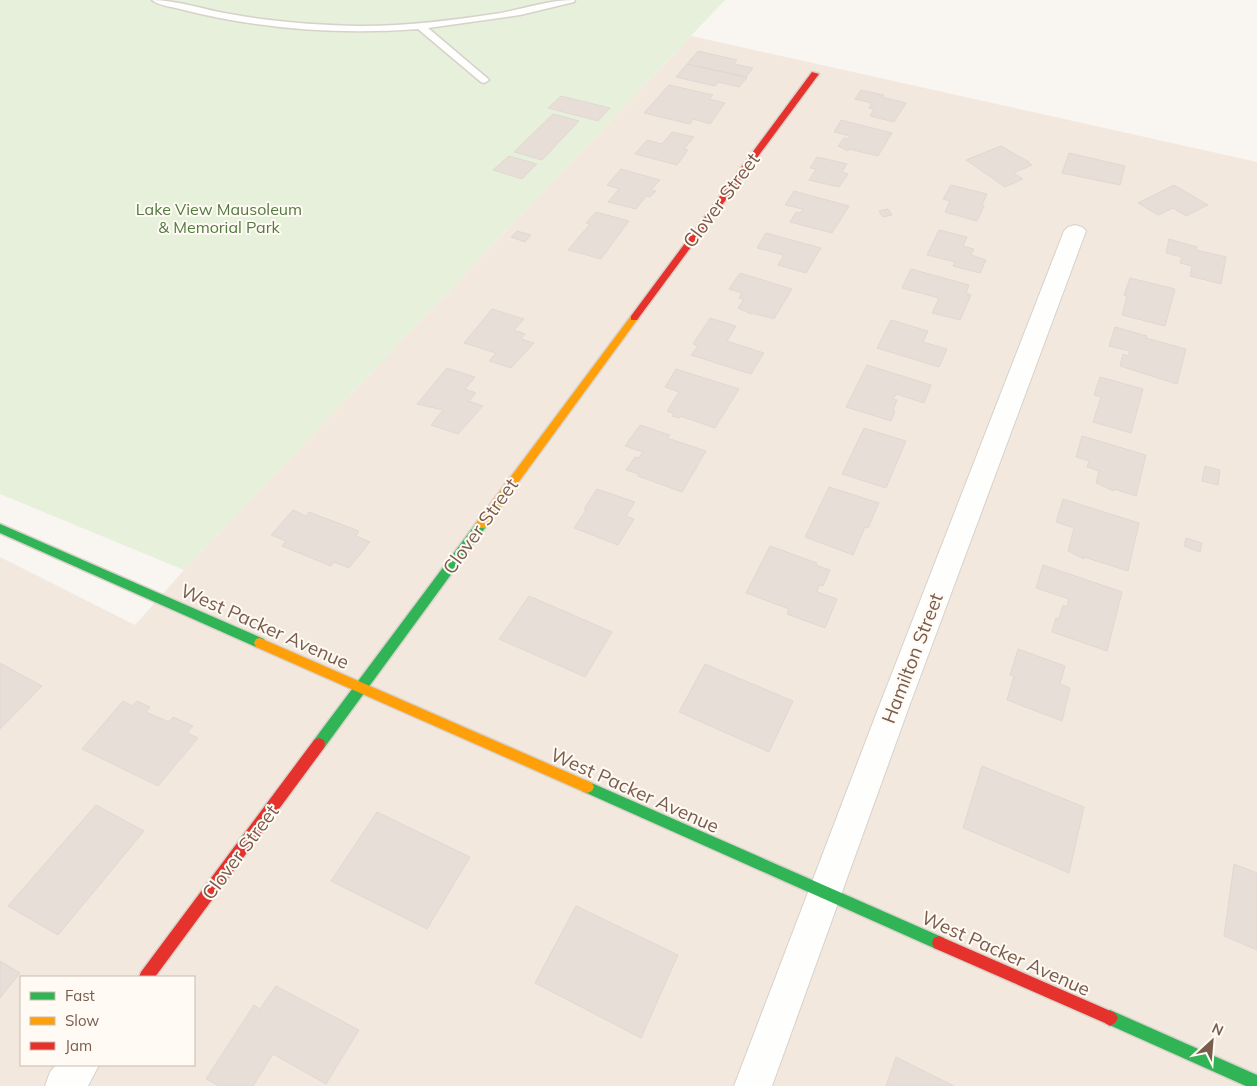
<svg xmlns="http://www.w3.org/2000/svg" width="1257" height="1086" font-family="Mulish,sans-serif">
<rect width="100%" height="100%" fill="#f9f5f0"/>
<path fill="#f2e8de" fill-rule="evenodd" d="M691,36L1257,162V1086H0V557L135,625L184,570ZM21,977H194V1065H21Z"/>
<path fill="#e7f0db" d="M0,0H725L184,570L0,494Z"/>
<path fill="#e6ded7" stroke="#e2d8d2" d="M698,51L737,60L734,64L753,68L746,77L687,64Z
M687,64L746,77L747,78L739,87L718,82L715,86L676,77Z
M669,85L713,95L709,99L725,103L710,124L693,119L690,124L644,113Z
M861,90L884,95L882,97L906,103L894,122L870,116L874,109L869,108L872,103L855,99Z
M561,96L610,108L598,121L548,108Z
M553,114L579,121L542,160L514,152Z
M841,120L892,133L878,156L849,149L848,151L838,146L844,138L848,139L850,136L834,132Z
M672,132L694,137L684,149L688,150L677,165L635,154L647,140L662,144Z
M1001,146L1029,162H1027L1032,165L1014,173L1023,179L1005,187L966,160Z
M1069,153L1125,166L1120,185L1062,173Z
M509,156L537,164L522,179L493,170Z
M817,157L847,164L842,172L848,174L839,187L809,180L816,169L810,168Z
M621,169L660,180L651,190L656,191L650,197L646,196L636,209L608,202L619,189L607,185Z
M951,185L987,194L982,205L984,206L977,221L945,212L950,201L943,199Z
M1174,185L1208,205L1186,216L1173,208L1158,215L1138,203Z
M794,191L849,206L832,233L790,222L796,212L800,213L803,209L785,205Z
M888,209L892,215L883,217L879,211Z
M596,212L629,221L601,259L568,250L590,224L586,223Z
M939,230L967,237L963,246L974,249L971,255L986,260L980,273L953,266L955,262L927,255Z
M517,231L531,235L525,242L511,237Z
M766,233L821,248L806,273L778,265L784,255L757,248Z
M1169,239L1197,247L1196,250L1226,257L1221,284L1190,276L1192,266L1180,263L1182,257L1166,253Z
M911,269L969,285L966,293L971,295L960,320L932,313L939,298L902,288Z
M740,273L792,289L774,319L752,313L751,314L738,308L744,299L739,298L742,293L729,289Z
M1130,278L1175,289L1165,326L1122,315L1127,296L1124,295Z
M492,309L524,319L514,330L525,334L521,339L534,343L511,368L489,361L496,353L464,343Z
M710,318L736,326L727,341L764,353L751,374L691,355L698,346L693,344Z
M891,320L928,331L923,342L947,349L939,367L877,348Z
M1115,327L1147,336L1146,338L1186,349L1177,384L1120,366L1123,354L1128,356L1130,351L1109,346Z
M867,365L931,385L924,403L896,394L893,399L897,400L893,410L895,411L891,421L846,407Z
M447,368L475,377L465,389L476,393L469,401L483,406L458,434L431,425L443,410L417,404Z
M676,369L739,389L715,428L680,416L679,418L672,416L674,414L667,411L679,392L665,387Z
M1100,377L1143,389L1131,433L1093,422L1101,397L1094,395Z
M640,425L670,435L667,438L706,451L682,492L638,476L639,474L626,470L635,457L639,458L643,452L625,446Z
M864,428L906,441L886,488L842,474Z
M1082,436L1146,455L1136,496L1114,489V491L1096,483L1099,471L1087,467L1089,461L1076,457Z
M1205,466L1220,470L1218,485L1202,481Z
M829,487L879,503L868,528L865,527L853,555L805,537Z
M597,489L635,502L626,516L634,519L618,545L574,528L586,510L584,509Z
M1063,499L1139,523L1128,571L1084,557V559L1068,551L1074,528L1056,522Z
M293,510L306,516L309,512L359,531L356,536L370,542L349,568L334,562L331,566L282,546L286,541L271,535Z
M1186,538L1202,543L1200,552L1184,546Z
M770,546L817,563L816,565L830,570L823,586L819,585L817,592L837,599L825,628L787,614L789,609L746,593Z
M1043,565L1122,592L1107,651L1052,632L1056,618L1059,619L1063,605L1067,607L1069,599L1036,588Z
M529,596L612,632L585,677L499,639Z
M1018,649L1065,666L1060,684L1070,688L1062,721L1007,700L1014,676L1010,675Z
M0,663L42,686L0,729Z
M705,664L793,701L769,752L679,712Z
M123,701L132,706L137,701L150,707L146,712L169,722L173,717L193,726L187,733L198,738L158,786L82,749Z
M982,766L1084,807L1069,873L963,828Z
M96,805L144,831L58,935L8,906Z
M377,812L470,857L427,929L331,881Z
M1234,864L1257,873V950L1224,936Z
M576,906L678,955L641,1038L535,983Z
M0,961L20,973L0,998Z
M276,986L359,1030L326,1084L273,1054L253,1086H219L206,1079L254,1005L260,1009Z
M896,1057L954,1086H886Z"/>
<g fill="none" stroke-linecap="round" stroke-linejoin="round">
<g stroke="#d7d1cb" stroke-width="3">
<path id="lane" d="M152,0C178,0 204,10 230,14C273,22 317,25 362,26C408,26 455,20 501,13C526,8 550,0 575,0L574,2L520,15L428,28L487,78L489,80L484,83L481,82L418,29C340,35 260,29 184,10C174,7 159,6 152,0Z"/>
</g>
<g stroke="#d7d1cb" stroke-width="2">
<path id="street" d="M1075,225L1082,227L1086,231L910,704L772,1086H734L880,704L1064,231L1068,227Z
M56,1065H99L88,1086H45L50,1072Z"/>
</g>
<g stroke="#d9d2cb" stroke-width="3">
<path id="fast" d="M481,521L487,525L485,528L324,748L319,750L314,748L313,744L314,740L477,522Z
M0,524L264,639L266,643L264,647L260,648L256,647L0,533Z
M587,781L944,938L946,943L944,948L939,950L934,948L582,791L580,787L582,783Z
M1110,1010L1257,1075V1086H1246L1105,1023L1102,1018L1105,1013Z"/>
</g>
<g stroke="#d9d2cb" stroke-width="3">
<path id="slow" d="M634,315L639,318L637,320L485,528H477L475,525L477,522L631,316Z
M260,638L592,783L594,787L592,791L587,793L582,791L256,647L254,643L256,639Z"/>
</g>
<g stroke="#d9d2cb" stroke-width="3">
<path id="jam" d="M812,72L819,74L637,320H631V316Z
M319,738L324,740L325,744L324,748L155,977H139L141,972L314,740Z
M939,936L1115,1013L1118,1018L1115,1023L1110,1026L1105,1023L934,948L932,943L934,938Z"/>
</g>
<use href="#lane" fill="#fefefd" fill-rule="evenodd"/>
<use href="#street" fill="#fefefd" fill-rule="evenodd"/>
<use href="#fast" fill="#30b455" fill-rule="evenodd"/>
<use href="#slow" fill="#ff9f0a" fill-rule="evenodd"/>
<use href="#jam" fill="#e5322d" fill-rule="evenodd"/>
</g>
<g text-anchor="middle" stroke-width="4" stroke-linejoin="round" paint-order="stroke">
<g font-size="16" fill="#537a41" stroke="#fffaf3">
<text x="219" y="215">Lake View Mausoleum<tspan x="219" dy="18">&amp; Memorial Park</tspan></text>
</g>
<g font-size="19" fill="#7a5c4d" stroke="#fffaf3">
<text transform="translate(721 200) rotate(-53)" y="7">Clover Street</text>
<text transform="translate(480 526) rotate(-54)" y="7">Clover Street</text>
<text transform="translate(265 626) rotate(24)" y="7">West Packer Avenue</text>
<text transform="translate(912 658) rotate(-69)" y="7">Hamilton Street</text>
<text transform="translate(635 790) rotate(24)" y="7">West Packer Avenue</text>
<text transform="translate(240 852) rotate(-53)" y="7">Clover Street</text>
<text transform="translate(1006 953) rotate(24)" y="7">West Packer Avenue</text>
</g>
</g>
<rect x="20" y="976" width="175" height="90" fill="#fffaf3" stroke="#cabbb1"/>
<rect x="30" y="992" width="25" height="8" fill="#30b455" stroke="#cabbb1"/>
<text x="65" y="1001" font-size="15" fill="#7a5c4d">Fast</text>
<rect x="30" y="1017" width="25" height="8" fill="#ff9f0a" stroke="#cabbb1"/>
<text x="65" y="1026" font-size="15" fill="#7a5c4d">Slow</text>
<rect x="30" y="1042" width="25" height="8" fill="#e5322d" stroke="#cabbb1"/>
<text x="65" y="1051" font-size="15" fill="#7a5c4d">Jam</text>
<g transform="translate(1212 1041) rotate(26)" stroke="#fffaf3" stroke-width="4" paint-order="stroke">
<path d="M0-4L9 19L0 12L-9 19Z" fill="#7a5c4d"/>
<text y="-8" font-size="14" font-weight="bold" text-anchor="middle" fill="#7a5c4d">N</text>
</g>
</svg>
